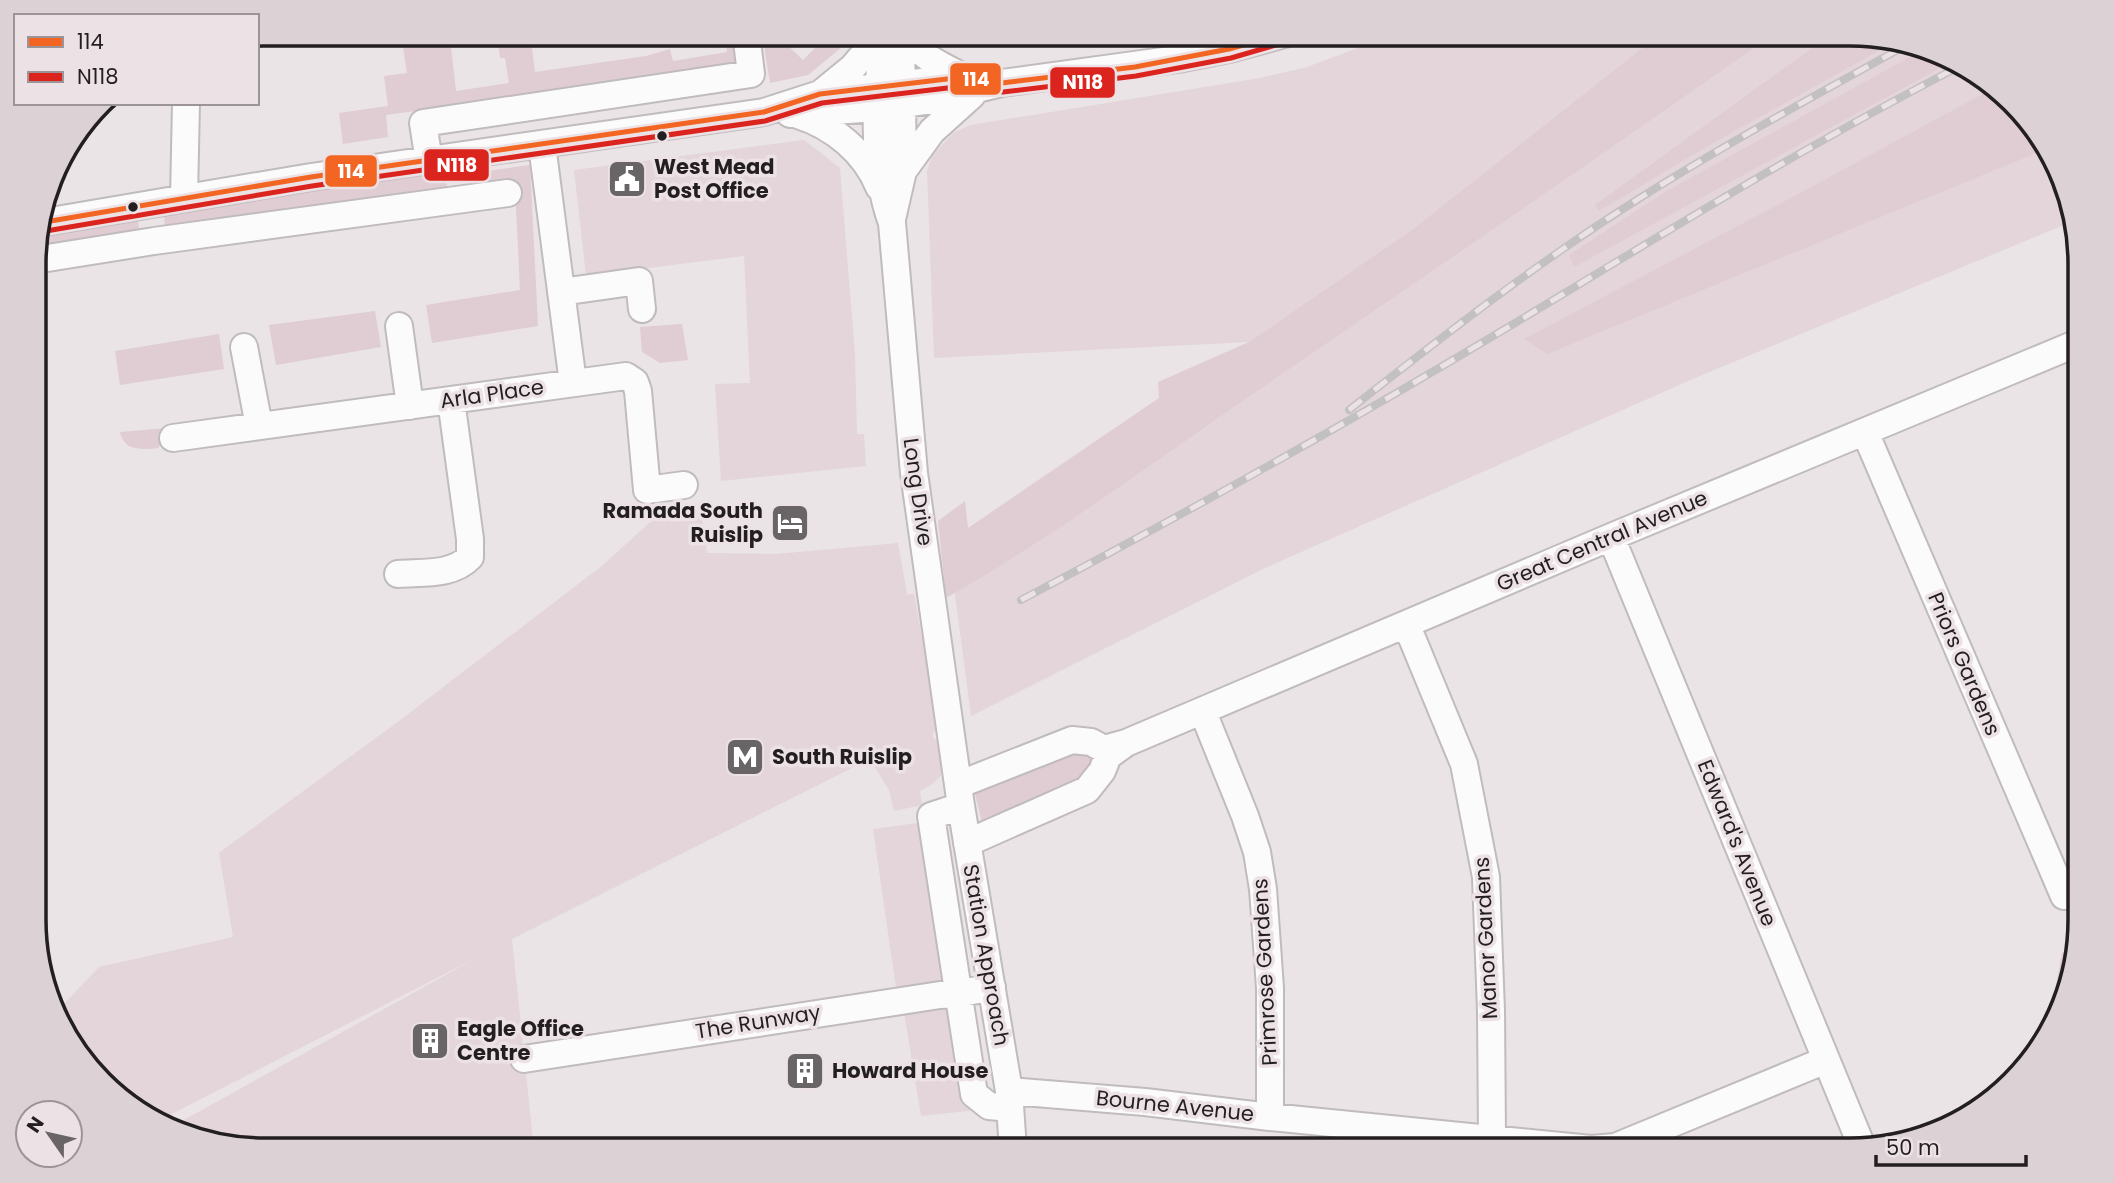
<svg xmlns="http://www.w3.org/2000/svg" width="2114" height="1183" font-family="Poppins,sans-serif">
<rect width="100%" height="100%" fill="#eae4e6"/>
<path fill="#e3d5da" d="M1398,33H1661L1413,229L1249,342L934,358L927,171L932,156L953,133L971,125L1260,78L1307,67Z
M1721,33H1851L1965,64L2042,136L2071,222L1702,375L1265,568L971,716L951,564Z
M804,140L840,168L855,355L857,434H864L866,466L721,481L715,384L750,383L744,256L586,276L574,170Z
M700,504L707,553L776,554L898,543L907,594L900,595L914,594L938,725L932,736L939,744L945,763L941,775L933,784L920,791L922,805L894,811L889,790L870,759L512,939L534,1150H263L173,1126L478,957L158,1121L149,1119L72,1047L58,1010L99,967L233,937L219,853L399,721L603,565L660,513Z
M925,822L963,1104L977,1110L921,1116L905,1018L895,981L873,829Z"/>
<path fill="#e0ccd3" d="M497,33H530L535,72L646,56L670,49L673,61L727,52L725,33H733L737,66L386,115L388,137L343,144L339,113L388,106L384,76L407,73L403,47L450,38L456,91L509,83L505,58H500Z
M762,33H791L783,41L803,60L830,33H859L808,75L770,83Z
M1661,33H1775C1602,155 1428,274 1254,393C1152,463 1053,537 946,598L938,521L965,501L968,528L1159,398L1158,382L1249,342L1413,229Z
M1833,33H1851L1891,44L1711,144L1599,211L1595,205Z
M1919,52L1953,61L1574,267L1569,255L1665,192Z
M1992,89L2042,136L2046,149L1547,354L1524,339L1802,192Z
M530,165L538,326L432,343L426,305L520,290L515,185L470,191L466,174Z
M441,169L447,185L444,193L165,234L164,212Z
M138,219L139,228L135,236L35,251V235Z
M375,311L381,347L276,365L269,325Z
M682,324L688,360L660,363L642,352L640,327Z
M219,334L224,369L120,385L115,351Z
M167,428L165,440L158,448C141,450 124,451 120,432Z
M1054,750L1097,756L1082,784L983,826L974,790Z
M2077,945L2055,1017L2054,996L2062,953Z"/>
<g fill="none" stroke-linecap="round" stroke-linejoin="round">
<g stroke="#c0bbbd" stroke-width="30">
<path id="minor" d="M887,33C873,90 872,168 892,223L914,473L961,806L1009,1091L1013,1150
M906,33C918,56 942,66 964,77
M820,94L853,67L882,33
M790,114L877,108L933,100L1002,83L1178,59L1229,49L1288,33
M798,115C833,126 865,152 879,187
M542,145L573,383
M429,161L423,123L751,74L746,33
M903,171L932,131L972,95
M184,198L186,103
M892,219L903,171L901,33
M39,223L311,177L764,112L820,94L964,77L1002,83
M35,260L154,241L508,193
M561,292L639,281L642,309
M399,326L410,406
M244,347L259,426
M1865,432L2064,896
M173,438L626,376L635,382L638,391L647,490L684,485
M1611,537L1863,1149
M398,574C422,572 452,576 470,557V539L451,400
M1404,625L1412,638L1464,764L1486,877L1491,1011L1492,1139
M1203,712L1245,816L1257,852L1263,889L1270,988V1117
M1126,743L1611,537L2080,342
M958,785L1072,740L1091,742L1104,749L1126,743L1108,756L1102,771L1087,790L967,843
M961,806L931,816L974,1094L989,1106L1010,1108
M524,1059L940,995L957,994L992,987
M1009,1091L1145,1102L1270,1117L1591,1149L1615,1147L1826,1060"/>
</g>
<use href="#minor" stroke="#fcfbfb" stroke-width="26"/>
<g stroke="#c2c0c1" stroke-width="8">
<path id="rail" d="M1349,410C1443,336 1538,262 1640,198C1726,144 1814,96 1903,47
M1021,600C1190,511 1357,418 1520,320C1666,232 1812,142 1964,64"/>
</g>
<use href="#rail" stroke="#ece2e5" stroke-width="5" stroke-dasharray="16" stroke-linecap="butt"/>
<g stroke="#ece2e5" stroke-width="10">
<path id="bus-1" d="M39,223L311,177L764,112L820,94L964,77L1002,83L1135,67L1229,49L1287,33"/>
</g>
<g stroke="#ece2e5" stroke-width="10">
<path id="bus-2" d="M40,232L312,186L765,121L822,103L964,86L1003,92L1136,76L1231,58L1290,41"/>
</g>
<use href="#bus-1" stroke="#f26522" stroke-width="5"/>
<use href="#bus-2" stroke="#dc241f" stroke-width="5"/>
</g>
<defs>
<g id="civic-square" transform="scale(2.0125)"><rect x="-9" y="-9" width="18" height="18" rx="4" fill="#696466" stroke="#ece2e5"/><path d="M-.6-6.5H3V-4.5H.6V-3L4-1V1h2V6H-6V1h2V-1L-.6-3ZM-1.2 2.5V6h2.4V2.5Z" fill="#fff"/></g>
<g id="hotel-square" transform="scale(2.0125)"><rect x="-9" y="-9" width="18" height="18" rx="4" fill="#696466" stroke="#ece2e5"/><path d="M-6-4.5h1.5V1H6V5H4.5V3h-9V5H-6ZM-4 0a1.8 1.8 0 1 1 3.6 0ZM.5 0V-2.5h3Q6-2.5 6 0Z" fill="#fff"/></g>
<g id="metro-square" transform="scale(2.0125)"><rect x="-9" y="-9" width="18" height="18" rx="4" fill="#696466" stroke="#ece2e5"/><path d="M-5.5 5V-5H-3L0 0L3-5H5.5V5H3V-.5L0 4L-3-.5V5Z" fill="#fff"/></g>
<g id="building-square" transform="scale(2.0125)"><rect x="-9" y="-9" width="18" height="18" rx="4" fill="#696466" stroke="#ece2e5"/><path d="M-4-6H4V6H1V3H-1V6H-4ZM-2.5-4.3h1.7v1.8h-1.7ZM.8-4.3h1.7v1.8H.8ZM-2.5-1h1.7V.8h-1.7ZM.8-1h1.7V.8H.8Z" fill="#fff"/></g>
</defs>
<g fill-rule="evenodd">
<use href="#civic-square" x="627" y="179"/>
<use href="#hotel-square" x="790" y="523"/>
<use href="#metro-square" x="745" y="757"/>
<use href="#building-square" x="430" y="1041"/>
<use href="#building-square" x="805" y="1071"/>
</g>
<g fill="#231f21" stroke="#ece2e5" stroke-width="2.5">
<circle cx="662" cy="136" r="6"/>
<circle cx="133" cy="207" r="6"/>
</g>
<g text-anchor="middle" stroke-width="7" stroke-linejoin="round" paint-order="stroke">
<g font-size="21" font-weight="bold" fill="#231f21" stroke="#ece2e5" text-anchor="start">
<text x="654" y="174">West Mead<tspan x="654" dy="24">Post Office</tspan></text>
<text x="763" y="518" text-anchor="end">Ramada South<tspan x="763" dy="24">Ruislip</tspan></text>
<text x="772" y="764">South Ruislip</text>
<text x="457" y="1036">Eagle Office<tspan x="457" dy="24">Centre</tspan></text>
<text x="832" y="1078">Howard House</text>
</g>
<g font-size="21" fill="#231f21" stroke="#ece2e5">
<text transform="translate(492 394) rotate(-8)" y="7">Arla Place</text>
<text transform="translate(918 492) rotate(82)" y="7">Long Drive</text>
<text transform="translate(1602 541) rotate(-23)" y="7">Great Central Avenue</text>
<text transform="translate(1964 664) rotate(67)" y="7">Priors Gardens</text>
<text transform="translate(1737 843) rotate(68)" y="7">Edward's Avenue</text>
<text transform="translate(1486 938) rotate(-93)" y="7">Manor Gardens</text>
<text transform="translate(986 955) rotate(80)" y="7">Station Approach</text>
<text transform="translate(1265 972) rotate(-93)" y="7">Primrose Gardens</text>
<text transform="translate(758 1022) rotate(-9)" y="7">The Runway</text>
<text transform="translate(1175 1106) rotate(6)" y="7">Bourne Avenue</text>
</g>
</g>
<path d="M0 0H2114V1183H0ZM264 46H1850A218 218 0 0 1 2068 264V920A218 218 0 0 1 1850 1138H264A218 218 0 0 1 46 920V264A218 218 0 0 1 264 46Z" fill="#dcd2d5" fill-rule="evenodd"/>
<path fill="none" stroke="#231f21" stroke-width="3.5" d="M264 46H1850A218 218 0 0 1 2068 264V920A218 218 0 0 1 1850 1138H264A218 218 0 0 1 46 920V264A218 218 0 0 1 264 46Z"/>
<g stroke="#ece2e5" stroke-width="2.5">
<rect x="949" y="62" width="53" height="34" rx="7" fill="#f26522"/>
<rect x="1049" y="66" width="67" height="33" rx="7" fill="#dc241f"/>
<rect x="423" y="148" width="67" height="34" rx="7" fill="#dc241f"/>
<rect x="324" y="154" width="54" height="34" rx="7" fill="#f26522"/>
</g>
<g font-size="19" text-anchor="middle" font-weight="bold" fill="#fff">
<text x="976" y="86">114</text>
<text x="1083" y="89">N118</text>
<text x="457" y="172">N118</text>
<text x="351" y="178">114</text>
</g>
<rect x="14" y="14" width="245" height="91" fill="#ece2e5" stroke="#9c9497" stroke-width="2"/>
<rect x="28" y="37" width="35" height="10" fill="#f26522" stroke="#9c9497" stroke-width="2"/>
<text x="77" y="49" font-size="21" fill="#231f21">114</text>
<rect x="28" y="72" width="35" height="10" fill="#dc241f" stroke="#9c9497" stroke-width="2"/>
<text x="77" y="84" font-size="21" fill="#231f21">N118</text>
<g transform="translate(49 1134) rotate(304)"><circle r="33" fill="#ece2e5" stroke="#9c9497" stroke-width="2"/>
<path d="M0-5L12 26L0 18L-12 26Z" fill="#696466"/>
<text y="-10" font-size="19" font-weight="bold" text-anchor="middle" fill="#231f21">N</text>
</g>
<path d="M1876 1155v10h150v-10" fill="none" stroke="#231f21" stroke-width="3.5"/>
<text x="1886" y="1155" font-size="21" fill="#231f21" stroke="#ece2e5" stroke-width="5" paint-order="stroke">50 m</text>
</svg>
